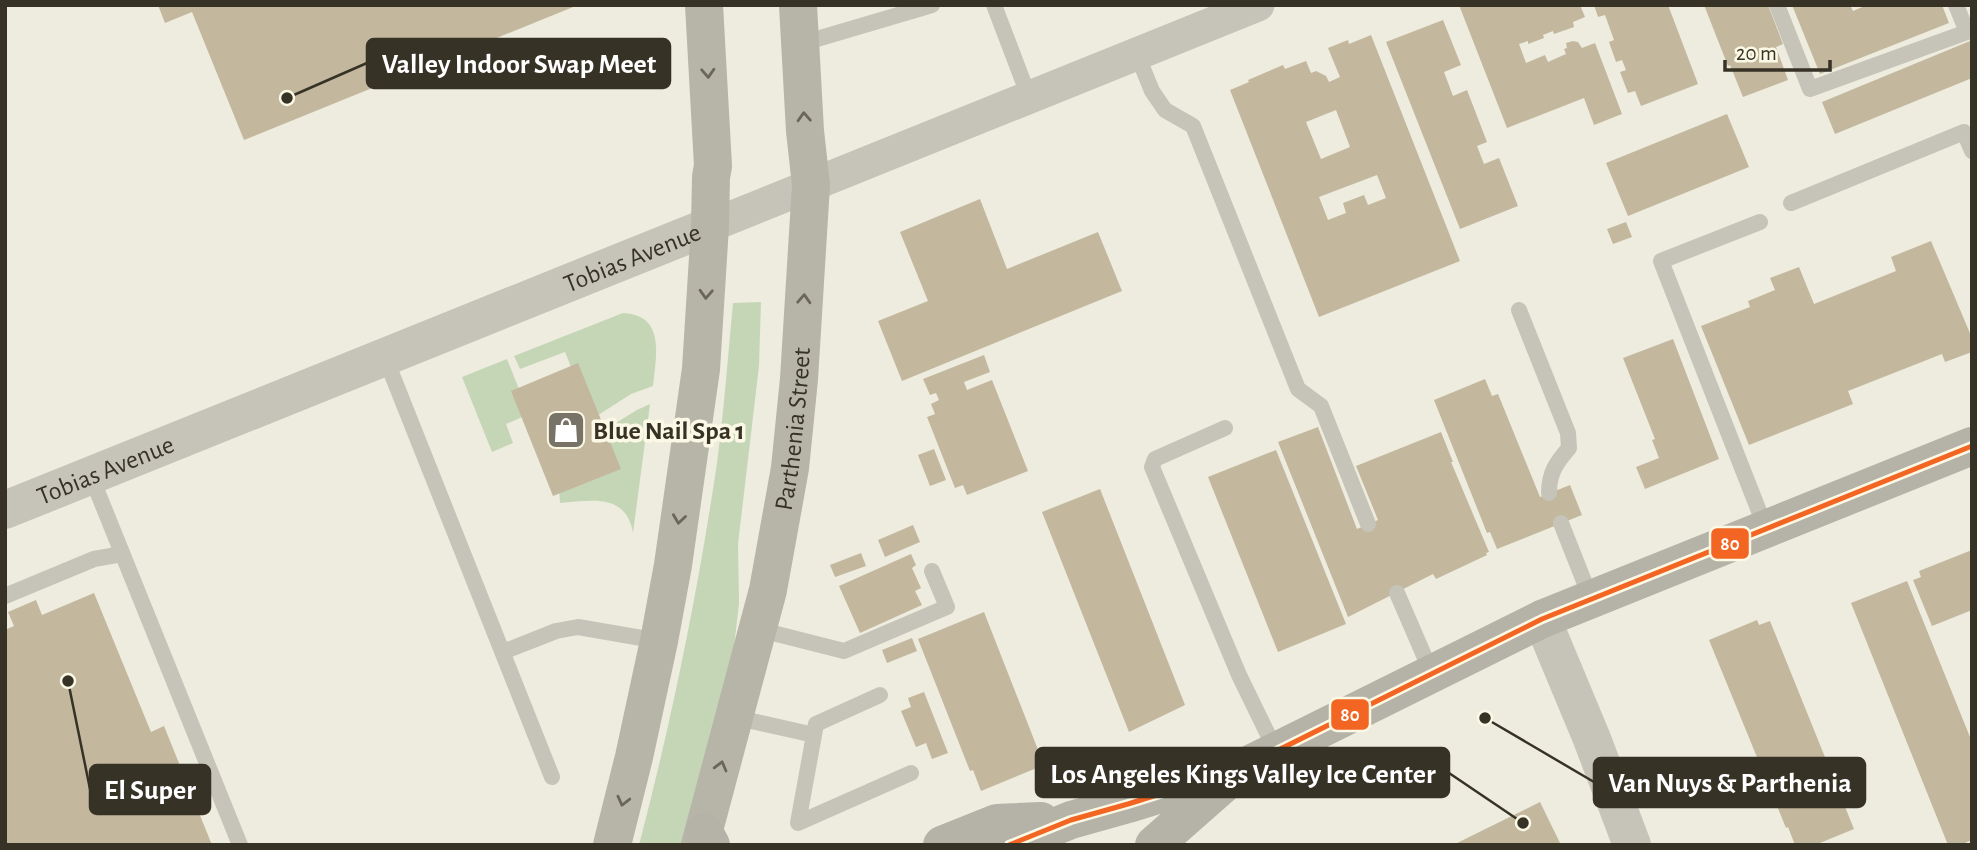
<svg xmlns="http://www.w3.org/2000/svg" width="1977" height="850" font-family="'Alegreya Sans',sans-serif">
<rect width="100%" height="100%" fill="#eeecde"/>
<path fill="#c5d6b7" d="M761,302L759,366L738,544L739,603L733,656L684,845H639C672,719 698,591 717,463C724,410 728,356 733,303Z
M623,313C666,315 656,356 653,386L631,394L592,419L565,352L520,369L514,356Z
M507,359L529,414L506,424L513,443L492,452L462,377Z
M650,404L633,533C626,492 590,501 560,503L559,488L598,434L637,410Z"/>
<path fill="#c3b79e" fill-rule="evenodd" d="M158,5H578L477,46L488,72L462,83L451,56L244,140L192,12L165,23Z
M1459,5H1580L1585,17L1573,22L1574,27L1554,34L1553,31L1543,35L1544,38L1528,44V41L1519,44L1526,63L1545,55L1548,62L1566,54L1564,49L1567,48L1566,43L1573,41L1578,42L1582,48L1595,43L1622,114L1594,125L1584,98L1507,128Z
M1594,5H1668L1698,84L1641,106L1635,91L1628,93L1620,72L1626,70L1622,60L1616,62L1609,42L1614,40L1605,15L1598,17Z
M1704,5H1768L1783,44L1776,47L1788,80L1743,97L1730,65L1728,66Z
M1792,5H1850L1853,11L1867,5H1942L1949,23L1820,74Z
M1443,20L1461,65L1444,72L1453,96L1467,90L1487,142L1477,146L1484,164L1499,158L1518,206L1460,229L1386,42Z
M1371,35L1460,261L1319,317L1230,90L1249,82L1248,80L1283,65L1285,69L1306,61L1311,73L1316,71L1326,76L1329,82L1340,77L1328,48L1348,40L1349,44ZM1336,110L1350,147L1321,159L1306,122ZM1377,175L1386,198L1368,205L1364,195L1343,203L1346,213L1328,220L1319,197Z
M1970,41L1972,45V78L1835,134L1822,102Z
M1727,114L1749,167L1628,216L1606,163Z
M980,199L1007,269L1098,232L1122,291L902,381L878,321L928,301L900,232Z
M1626,222L1632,237L1613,244L1607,229Z
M1931,241L1972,338V352L1945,362L1942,354L1848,391L1853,404L1749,445L1701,326L1750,307L1748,301L1775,290L1770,278L1799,267L1814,304L1896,271L1891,257Z
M1673,339L1719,459L1645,489L1636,467L1659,458L1652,440L1655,439L1623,358Z
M984,355L990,372L964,382L967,390L992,380L1028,471L967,495L963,485L955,488L927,417L935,414L931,404L939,400L936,393L930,395L923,379Z
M578,363L621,469L553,496L511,391Z
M1485,379L1492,396L1498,394L1540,497L1570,485L1582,515L1497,549L1490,532L1487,533L1434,400Z
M1318,427L1357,529L1378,520L1356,466L1441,432L1453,462H1451L1489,552L1486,553L1487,555L1436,579L1433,574L1348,617L1278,442Z
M934,449L946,480L930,486L918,455Z
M1276,450L1346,624L1278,652L1208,477Z
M1100,489L1185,705L1129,732L1042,512Z
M913,525L920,542L885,557L878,540Z
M1972,550V610L1932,626L1913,580L1921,577L1919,571Z
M861,553L866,566L835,577L830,565Z
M911,554L916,565L912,568L921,588L915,591L922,605L860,633L839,586Z
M1907,581L1972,742V840L1960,845H1948L1851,603Z
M94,593L151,732L164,726L212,845H5V630L14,626L8,612L36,600L42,615Z
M984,612L1044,765L981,791L973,770L970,771L918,639Z
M1757,620L1759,625L1770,621L1854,829L1815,845H1795L1788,827L1786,828L1709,640Z
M912,638L917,651L887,663L882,650Z
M924,692L948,753L932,759L926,743L916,747L901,711L911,707L908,698Z
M1540,802L1561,845H1453Z"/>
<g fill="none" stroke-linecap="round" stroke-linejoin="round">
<path stroke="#c6c4b8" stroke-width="16" d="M994,5L1029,97
M1777,5L1810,89L1967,32
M1956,5L1967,32L1972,30
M800,44L932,5
M1137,54L1152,91L1165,110L1193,126L1298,389L1321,406L1368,524
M1791,203L1964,132L1972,151
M1760,222L1661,261L1766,529
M1519,310L1568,433L1569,448C1556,463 1549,473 1549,493
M385,357L552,777
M1225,428L1155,459L1152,467L1239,675L1276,751
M91,476L240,845
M1561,523L1591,599
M1397,593L1432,674
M5,596L94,559L122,554
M757,629L844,651L947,607L932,571
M503,652L556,631L578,627L659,641
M880,695L816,724L798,823L911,773
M734,717L814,735"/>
<path stroke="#c6c4b8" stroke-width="33" d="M710,226L1258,5"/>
<g stroke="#c6c4b8" stroke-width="38">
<path id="s1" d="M5,510L710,226"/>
<path d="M1542,619L1592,739L1632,845"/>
</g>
<g stroke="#b7b4a8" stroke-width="38">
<path d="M612,845L634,757L659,641L673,565L701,369L710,226L711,177L713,166L704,5"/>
<path id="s2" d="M700,845L768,590L790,468L799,379L811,185L805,131L798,5"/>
</g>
<path stroke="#b5b2a7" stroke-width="38" d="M704,832L711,845
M942,845L997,823L1041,821
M1009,845L1071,820L1128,804L1240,769L1542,619L1972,446
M1154,845L1229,779"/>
<g stroke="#fbf9e5" stroke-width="10">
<path id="bus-1" d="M1009,845L1071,820L1128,804L1240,769L1542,619L1972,446"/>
</g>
<use href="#bus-1" stroke="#f26522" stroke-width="5"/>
</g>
<defs><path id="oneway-chevron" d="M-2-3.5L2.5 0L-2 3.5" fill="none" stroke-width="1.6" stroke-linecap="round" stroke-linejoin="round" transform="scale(1.75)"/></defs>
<g stroke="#6a665a">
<use href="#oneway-chevron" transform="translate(708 73) rotate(87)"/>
<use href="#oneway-chevron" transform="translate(804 117) rotate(-93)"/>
<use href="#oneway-chevron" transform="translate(706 294) rotate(93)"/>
<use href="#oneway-chevron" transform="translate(804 299) rotate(-87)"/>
<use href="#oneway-chevron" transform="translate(679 519) rotate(98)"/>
<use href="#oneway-chevron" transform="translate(721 766) rotate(-75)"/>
<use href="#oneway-chevron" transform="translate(623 801) rotate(104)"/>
</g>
<defs>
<g id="shop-square" transform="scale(2.0125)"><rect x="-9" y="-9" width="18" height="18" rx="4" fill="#777366" stroke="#fbf9e5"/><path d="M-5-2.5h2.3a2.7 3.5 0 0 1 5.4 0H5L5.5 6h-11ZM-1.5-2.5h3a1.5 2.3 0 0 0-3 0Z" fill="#fff"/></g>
</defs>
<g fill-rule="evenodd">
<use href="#shop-square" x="566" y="430"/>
</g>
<g text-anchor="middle" stroke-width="7" stroke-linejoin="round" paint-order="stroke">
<g font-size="26" fill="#373226" stroke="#fbf9e5">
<text dy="9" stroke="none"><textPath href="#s1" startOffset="676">Tobias Avenue</textPath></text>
<text dy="9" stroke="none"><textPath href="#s2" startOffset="427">Parthenia Street</textPath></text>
<text dy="9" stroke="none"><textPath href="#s1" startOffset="108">Tobias Avenue</textPath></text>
</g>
<g font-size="26" font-weight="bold" fill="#373226" stroke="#fbf9e5" text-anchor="start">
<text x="593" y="439">Blue Nail Spa 1</text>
</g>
</g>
<path fill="none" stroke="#373226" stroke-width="2.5" d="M287 98L367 63M1523 823L1449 773M1485 718L1594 782M68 681L90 789"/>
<g fill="#373226" stroke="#fbf9e5" stroke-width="2.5">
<circle cx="287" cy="98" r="7"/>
<circle cx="1523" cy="823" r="7"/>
<circle cx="1485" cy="718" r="7"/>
<circle cx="68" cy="681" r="7"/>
</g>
<g fill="#373226" stroke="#373226" stroke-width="2.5">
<rect x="367" y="39" width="303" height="49" rx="7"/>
<rect x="1036" y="748" width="413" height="49" rx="7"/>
<rect x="1594" y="758" width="271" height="49" rx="7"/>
<rect x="90" y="765" width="120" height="49" rx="7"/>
</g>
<g font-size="28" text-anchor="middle" font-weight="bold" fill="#fff">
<text x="519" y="73">Valley Indoor Swap Meet</text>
<text x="1243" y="783">Los Angeles Kings Valley Ice Center</text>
<text x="1730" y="792">Van Nuys &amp; Parthenia</text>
<text x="150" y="799">El Super</text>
</g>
<g stroke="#fbf9e5" stroke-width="2.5">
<rect x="1710" y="527" width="40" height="33" rx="7" fill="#f26522"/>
<rect x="1330" y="698" width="40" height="33" rx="7" fill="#f26522"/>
</g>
<g font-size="19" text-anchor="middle" font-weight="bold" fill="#fff">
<text x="1730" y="550">80</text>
<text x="1350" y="721">80</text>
</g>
<rect width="1977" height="850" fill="none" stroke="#373226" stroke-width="14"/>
<path d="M1725 60v10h105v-10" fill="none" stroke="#373226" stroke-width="3.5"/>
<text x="1736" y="60" font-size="21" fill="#373226" stroke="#fbf9e5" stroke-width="5" paint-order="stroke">20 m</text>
</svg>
